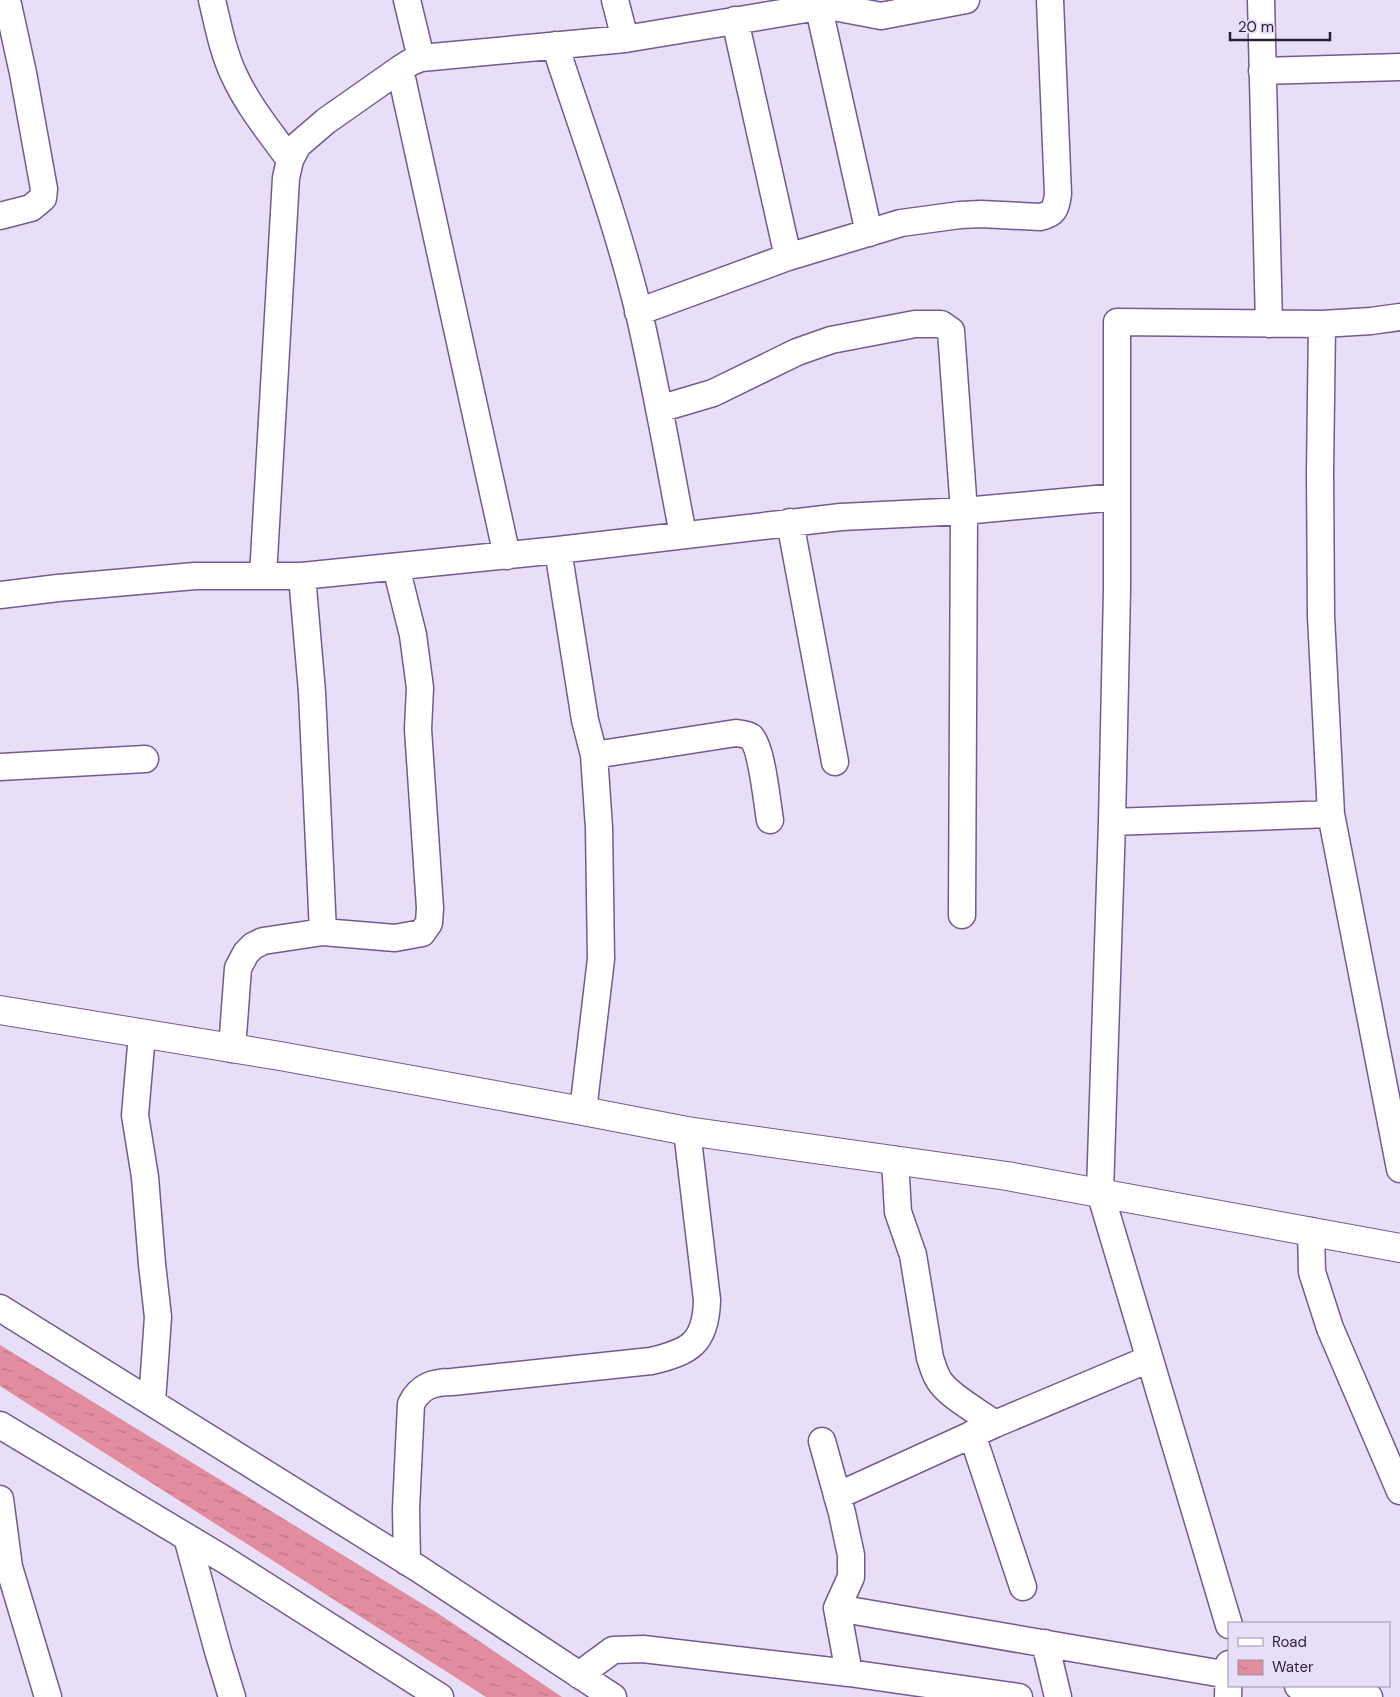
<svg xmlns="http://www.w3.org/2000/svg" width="1400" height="1697" font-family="'DM Sans',sans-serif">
<defs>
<pattern id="water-ripples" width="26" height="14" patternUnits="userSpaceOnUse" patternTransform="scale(1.25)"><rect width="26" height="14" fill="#e18d9f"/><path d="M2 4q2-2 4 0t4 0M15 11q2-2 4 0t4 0" fill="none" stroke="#b67382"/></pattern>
</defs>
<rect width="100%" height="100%" fill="#e9def7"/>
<path fill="url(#water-ripples)" d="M0,1345L439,1614L562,1697H486L0,1386Z"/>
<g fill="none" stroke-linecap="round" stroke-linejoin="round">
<g stroke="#745a90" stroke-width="29">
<path id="street" d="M212,0C218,25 223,52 234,75C248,106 270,132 290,160
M407,0L421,58
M615,0L625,39
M1261,0L1269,324
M735,20L788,257
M555,45C584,134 617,222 639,313C656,386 669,461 683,535
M1262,71L1400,67
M0,216L31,208L43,198L44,189L23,73L7,0
M869,233L818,4L881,16L966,0
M638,312L788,257L901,223L960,215L981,214L1040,217C1054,214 1056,209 1058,194L1050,0
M1322,324L1320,472L1321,616L1331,814L1400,1169
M659,409L713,393L797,352L831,340L915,324H941L951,331L964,511L962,915
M790,522L835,762
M558,550L585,720L594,755L599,828L601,959L583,1111
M507,556L400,69L411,62L421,58L625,39L812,8L823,0
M263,576L286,178L290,160L298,145L326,121L400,69
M302,576L312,692L323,932
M0,595L58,588L195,576H302L558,550L841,517L964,511L1117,497
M594,755L736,733C741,734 747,734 751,737C762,748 767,803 770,820
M0,767L145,759
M1112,822L1331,814
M142,1034L135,1115L145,1177L152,1264L158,1317L152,1402
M232,1049L238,968L246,953L253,946L263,941L323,932L395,938L422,933L429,923L430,908L418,729L420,688L413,635L396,567
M895,1160L898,1212L913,1255L930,1358C933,1366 935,1376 941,1383C951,1397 980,1413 995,1424
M1311,1231L1312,1272L1330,1328L1400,1491
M0,1308L419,1569L613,1697
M0,1425L225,1560L440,1697
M972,1434L1023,1587
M822,1441L842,1513L851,1555V1577L837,1608L849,1673
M837,1496L995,1424L1149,1359
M0,1499L9,1567L48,1697
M187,1537L218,1651L232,1697
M407,1562L406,1509L411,1404C420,1386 433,1382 452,1382L651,1361C690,1352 706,1343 707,1300L687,1131
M837,1608L1229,1675
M1229,1625L1100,1192L1112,822L1117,590V322L1322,324L1371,321L1400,317
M1045,1643L1058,1697
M579,1675L613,1650L643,1649L849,1673L1019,1697
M1298,1686L1369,1697
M1228,1697L1229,1664"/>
</g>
<g stroke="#745a90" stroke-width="30">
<path id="secondary" d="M0,1010L280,1056L583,1111L687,1131L1007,1176L1400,1248"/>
</g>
<use href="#street" stroke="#fff" stroke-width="26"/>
<use href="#secondary" stroke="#fff" stroke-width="28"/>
</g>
<rect x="1228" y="1622" width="162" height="65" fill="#e9def7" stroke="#9c91a9"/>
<rect x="1238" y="1638" width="25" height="8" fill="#ffffff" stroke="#9c91a9"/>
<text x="1272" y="1647" font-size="15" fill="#291e35">Road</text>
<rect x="1238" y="1660" width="25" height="15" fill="url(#water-ripples)" stroke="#9c91a9"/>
<text x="1272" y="1672" font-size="15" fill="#291e35">Water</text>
<path d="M1230 32v8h100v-8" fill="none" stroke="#291e35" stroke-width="2.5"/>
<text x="1238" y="32" font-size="15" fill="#291e35" stroke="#e9def7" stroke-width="4" paint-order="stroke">20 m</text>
</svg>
